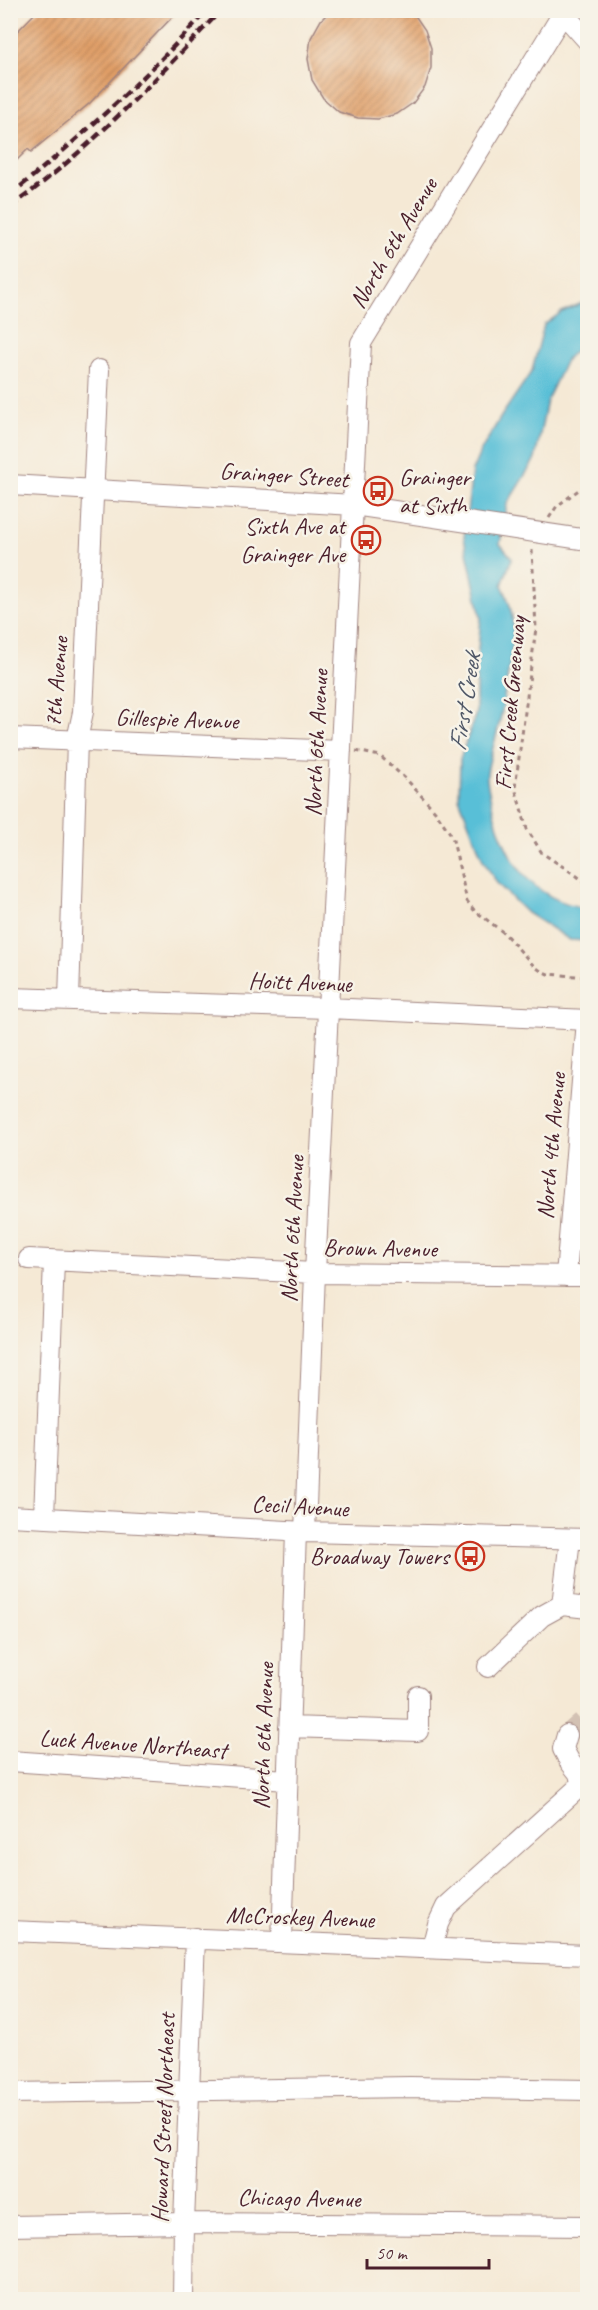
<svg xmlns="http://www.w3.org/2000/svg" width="598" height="2310" font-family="Caveat,sans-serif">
<defs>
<pattern id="building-hatch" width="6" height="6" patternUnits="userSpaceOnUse" patternTransform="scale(1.5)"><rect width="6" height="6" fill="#e09e66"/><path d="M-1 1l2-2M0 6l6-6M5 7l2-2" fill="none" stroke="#b88054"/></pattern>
</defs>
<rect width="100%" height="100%" fill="#f7f3e8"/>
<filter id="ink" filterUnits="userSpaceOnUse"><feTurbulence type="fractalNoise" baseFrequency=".0167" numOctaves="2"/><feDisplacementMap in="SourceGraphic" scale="12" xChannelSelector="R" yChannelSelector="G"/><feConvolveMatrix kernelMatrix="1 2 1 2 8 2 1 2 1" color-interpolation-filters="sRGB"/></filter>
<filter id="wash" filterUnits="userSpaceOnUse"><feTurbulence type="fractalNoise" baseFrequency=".008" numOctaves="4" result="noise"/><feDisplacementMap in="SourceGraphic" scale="24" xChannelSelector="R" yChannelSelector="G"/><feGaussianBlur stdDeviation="1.35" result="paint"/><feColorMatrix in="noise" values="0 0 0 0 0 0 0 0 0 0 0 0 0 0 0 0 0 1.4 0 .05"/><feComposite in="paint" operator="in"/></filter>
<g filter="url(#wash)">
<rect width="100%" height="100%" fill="#f5e9d5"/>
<path fill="#59bfd7" stroke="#526f81" stroke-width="1.5" d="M587,301V339L567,358L547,400L535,459L507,504L500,544L512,558L502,585C519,619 513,643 507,679C504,695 503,712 498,728C495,743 489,758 487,773C486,783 490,795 492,805C504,858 530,900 587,908V941L570,940L527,913L497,883L483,860L459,798L460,759L476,713V671L481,617L464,538L472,471L480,452L502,415L532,371L544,325L562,312Z"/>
<g id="blocks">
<path fill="url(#building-hatch)" d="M38,10H179L90,103L31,152L28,149L10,167V39Z
M331,10H409L414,14L425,30L431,48V68L425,87L413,103L397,114L378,119L358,118L339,112L323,98L312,80L308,59L311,38L321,20Z"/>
</g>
</g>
<g filter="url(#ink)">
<use href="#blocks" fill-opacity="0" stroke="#a08480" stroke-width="1.5"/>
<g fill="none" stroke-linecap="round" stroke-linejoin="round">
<path stroke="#d3c1b3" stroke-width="20" stroke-dasharray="20 10" stroke-linecap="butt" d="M567,1735L588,1716"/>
<g stroke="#a08480" stroke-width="22">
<path id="minor" d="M563,13L588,41
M10,485L354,505L588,540
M10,738L341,751
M10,998L328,1008L588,1020
M69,1000L77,740L83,712L99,370
M29,1259L315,1273L588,1276
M566,1276L587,1020
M10,1516L305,1532L588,1539
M44,1517L54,1261
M305,1532L315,1273L361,343L565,10
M570,1539L562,1605L588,1608
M488,1667L542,1616L562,1605
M289,1727L418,1731V1696
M567,1735L563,1749L570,1762L585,1781
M10,1761L287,1780
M10,1931L588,1955
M282,1942L296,1532
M432,1948L438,1924L446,1907L588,1779
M10,2093L410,2087L588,2090
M10,2226L184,2223L588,2226
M183,2300L184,2223L195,1938"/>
</g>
<path stroke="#a08480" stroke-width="3" stroke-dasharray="4.5 4.5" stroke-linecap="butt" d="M549,518L557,506L588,483
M532,550L536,628L515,788L527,829L542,853L577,876L588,885
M356,751L380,756L407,780L435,811L452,836L467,901L474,910L504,933L534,966L541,971L548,974L588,977"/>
<use href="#minor" stroke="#fff" stroke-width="20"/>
<path stroke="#4a1f2b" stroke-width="4.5" stroke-dasharray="9 4.5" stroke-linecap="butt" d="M10,195C80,138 147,78 207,10
M10,207C89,151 155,80 221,10"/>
</g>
</g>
<defs>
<g id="bus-ring" transform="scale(1.5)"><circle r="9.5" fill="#f7f3e8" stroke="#c8321e" stroke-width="1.5"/><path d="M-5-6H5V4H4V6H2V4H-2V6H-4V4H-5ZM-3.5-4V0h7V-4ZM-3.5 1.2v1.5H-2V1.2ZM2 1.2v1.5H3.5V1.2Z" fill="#c8321e"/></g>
</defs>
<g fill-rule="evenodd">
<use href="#bus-ring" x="378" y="491"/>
<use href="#bus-ring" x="366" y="540"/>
<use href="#bus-ring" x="470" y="1556"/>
</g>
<g text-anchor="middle" stroke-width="5" stroke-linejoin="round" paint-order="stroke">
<g font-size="24" fill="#4a1f2b" stroke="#f7f3e8">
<text transform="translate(393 243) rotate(-59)" y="8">North 6th Avenue</text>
<text transform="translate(284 475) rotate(4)" y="8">Grainger Street</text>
<text transform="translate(56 682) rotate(-85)" y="8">7th Avenue</text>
<text transform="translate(510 703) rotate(-85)" y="8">First Creek Greenway</text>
<text transform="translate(177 719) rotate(2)" y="8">Gillespie Avenue</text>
<text transform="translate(316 743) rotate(-87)" y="8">North 6th Avenue</text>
<text transform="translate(300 982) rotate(2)" y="8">Hoitt Avenue</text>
<text transform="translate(551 1146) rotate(-85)" y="8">North 4th Avenue</text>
<text transform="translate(292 1229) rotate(-87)" y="8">North 6th Avenue</text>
<text transform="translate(380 1248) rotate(1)" y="8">Brown Avenue</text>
<text transform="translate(300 1506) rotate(3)" y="8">Cecil Avenue</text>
<text transform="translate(263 1736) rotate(-88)" y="8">North 6th Avenue</text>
<text transform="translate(133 1744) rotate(4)" y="8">Luck Avenue Northeast</text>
<text transform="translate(300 1917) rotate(2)" y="8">McCroskey Avenue</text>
<text transform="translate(163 2118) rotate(-88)" y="8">Howard Street Northeast</text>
<text transform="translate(299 2198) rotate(1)" y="8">Chicago Avenue</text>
</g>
<g font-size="24" fill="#4a1f2b" stroke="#f7f3e8" text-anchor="end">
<text x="399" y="485" text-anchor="start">Grainger<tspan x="399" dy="28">at Sixth</tspan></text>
<text x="345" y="534">Sixth Ave at<tspan x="345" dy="28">Grainger Ave</tspan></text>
<text x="449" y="1564">Broadway Towers</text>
</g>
<g font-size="26" font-style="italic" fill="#4f5767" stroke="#f7f3e8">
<text transform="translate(464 702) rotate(-81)" y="9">First Creek</text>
</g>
</g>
<rect width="598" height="2310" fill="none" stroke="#f7f3e8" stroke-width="36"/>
<path d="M367 2259v9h122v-9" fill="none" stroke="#4a1f2b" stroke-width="3"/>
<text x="376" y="2259" font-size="18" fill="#4a1f2b" stroke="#f7f3e8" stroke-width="4.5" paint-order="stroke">50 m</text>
</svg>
